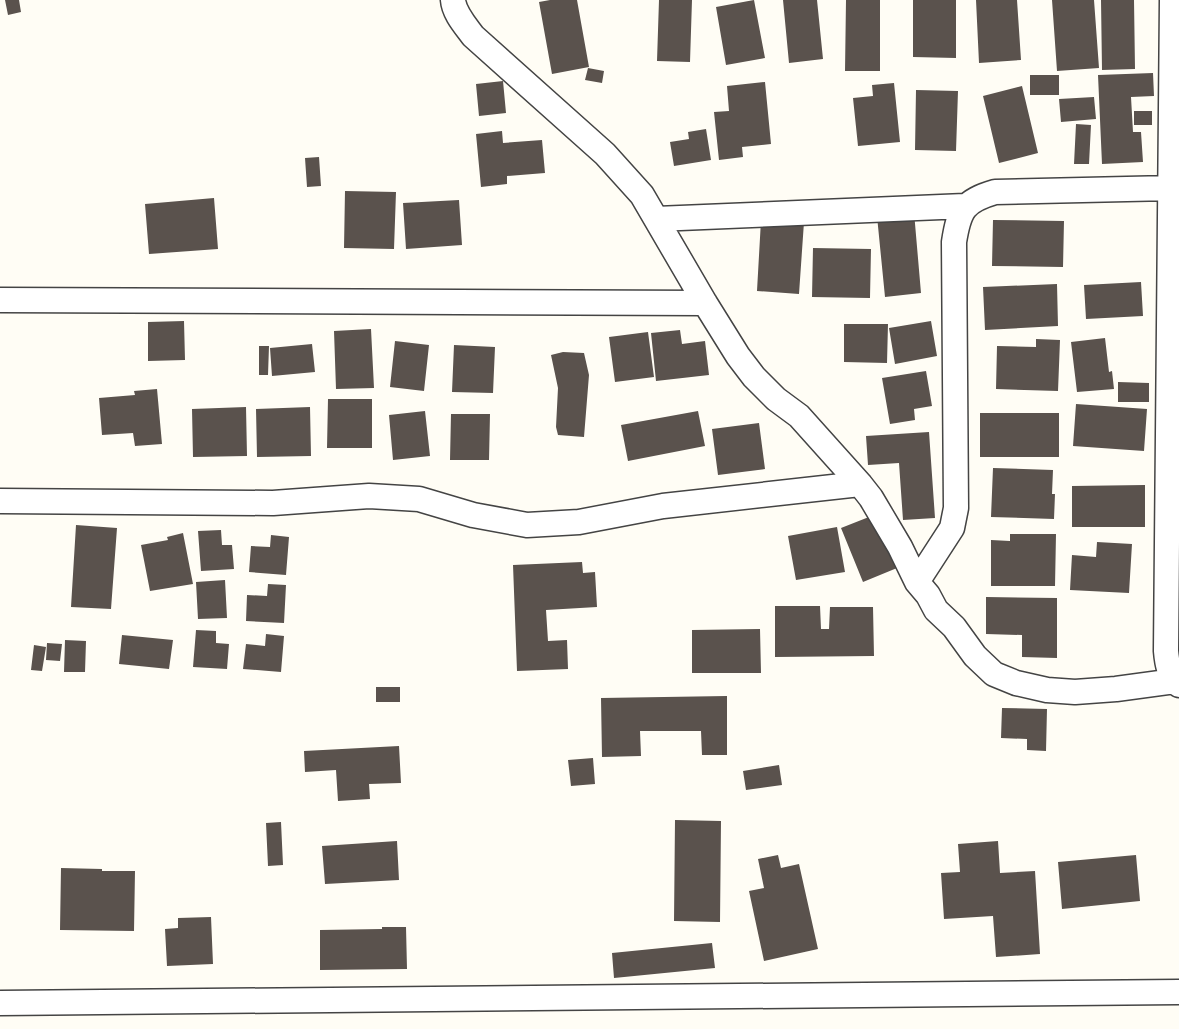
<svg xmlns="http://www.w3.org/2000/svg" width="1179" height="1029" font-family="'Libre Baskerville',serif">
<rect width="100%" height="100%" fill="#fffdf5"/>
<path fill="#5a524d" d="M5,0H19L21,12L8,15Z
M550,0H577L589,67L552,74L539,2Z
M659,0H692L690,62L657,61Z
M754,0L765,58L726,65L716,7Z
M783,0H817L823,59L789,63Z
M846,0H880V71H845Z
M913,0H956V58L913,57Z
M976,0H1017L1021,60L979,63Z
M1052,0H1094L1099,68L1057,71Z
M1101,0H1134L1135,69L1102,70Z
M588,68L604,71L602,83L585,80Z
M1153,73L1154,96L1131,97L1133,132H1141L1143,162L1102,164L1098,75Z
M1030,75H1059V95H1030Z
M503,81L506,113L479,116L476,84Z
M765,82L771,144L742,147L743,157L719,160L714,112L729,111L727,86Z
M894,83L900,142L858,146L853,98L873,96L872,85Z
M1022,86L1038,153L999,163L983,96Z
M916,90L958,91L956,151L915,150Z
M1094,97L1096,119L1061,122L1059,99Z
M1134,111H1152V125H1134Z
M1076,124L1091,125L1089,164H1074Z
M706,129L711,160L674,166L670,142L689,139L688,132Z
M502,131L503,143L542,140L545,173L507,176V184L481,187L476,134Z
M319,157L321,186L307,187L305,158Z
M345,191L396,192L394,249L344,248Z
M214,198L218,249L149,254L145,204Z
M459,200L462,245L406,249L403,203Z
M914,212L921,293L885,297L877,216Z
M761,220L804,222L799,294L757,291Z
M993,220L1064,221L1063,267L992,266Z
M813,248L871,249L870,298L812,297Z
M1141,282L1143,316L1086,319L1084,285Z
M1057,284L1058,326L985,330L983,287Z
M184,321L185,360L148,361V322Z
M931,321L937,356L895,364L889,328Z
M844,324H888L887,363L844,362Z
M371,329L374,388L336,389L334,331Z
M680,330L682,344L705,341L709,375L656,381L651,333Z
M648,332L654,377L615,382L609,337Z
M1105,338L1109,372L1112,371L1114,389L1077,392L1071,342Z
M1036,339L1060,340L1058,391L996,389L997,346L1036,347Z
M395,341L429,345L424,391L390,387Z
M312,344L315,372L272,376L270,348Z
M454,345L495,347L493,393L452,392Z
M259,346H269L268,375H259Z
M563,352L584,353L589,375L584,437L558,435L556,427L558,388L551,355Z
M926,371L932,406L914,409L915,420L890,424L882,378Z
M1118,382L1149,383V402H1118Z
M157,389L162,444L135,446L133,433L102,435L99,398L135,395L134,391Z
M328,399H372V448H327Z
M1076,404L1147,409L1144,451L1073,446Z
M246,407L247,456L193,457L192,409Z
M310,407L311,456L257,457L256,409Z
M425,411L430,456L393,460L389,415Z
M698,411L705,446L628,461L621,425Z
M980,413H1059V457H980Z
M451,414H490L489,460H450Z
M759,423L765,469L718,475L712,429Z
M929,432L935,518L903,520L899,463L868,465L866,436Z
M993,468L1053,470L1052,494H1055L1054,519L991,517Z
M1145,485V527H1072V486Z
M874,515L897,568L863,582L841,528Z
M76,525L117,528L111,609L71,607Z
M837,527L845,572L796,580L788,536Z
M221,530L222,545H232L234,569L201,571L198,531Z
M183,533L193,584L150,591L141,545L168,540L167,537Z
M1010,534H1056L1055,586H991V540L1010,541Z
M271,535L289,537L286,575L249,572L251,546L270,547Z
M1097,542L1132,544L1129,593L1070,590L1072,555L1096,557Z
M582,562L583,573L595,572L597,607L546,610L548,641L567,640L568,669L517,671L513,565Z
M225,580L227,618L198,619L196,582Z
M268,584L286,585L284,623L246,621L247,595L267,596Z
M986,597L1057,598V658L1022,657V635L986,634Z
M775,606H820L821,629H829L830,607H873L874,656L775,657Z
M760,629L761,673H692V630Z
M196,630L216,631V643L229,644L227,669L193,667Z
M266,634L284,636L281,672L243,669L246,644L265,646Z
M122,635L173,640L169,669L119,664Z
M65,640L86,641L85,672H64Z
M47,643L62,644L60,661L46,660Z
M34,645L46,647L42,671L31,670Z
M376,687H400V702H376Z
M727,696V755H702L701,731H640L641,756L602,757L601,698Z
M1002,708L1047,709L1046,751L1027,750V739L1001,738Z
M399,746L401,783L369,784L370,799L338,801L336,770L305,772L304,751Z
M593,758L595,784L571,786L568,760Z
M779,765L782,785L746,790L743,771Z
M675,820L721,821L720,922L674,921Z
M281,822L283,865L268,866L266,823Z
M397,841L399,880L325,884L322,846Z
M998,841L1000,873L1035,871L1040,954L996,957L993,916L944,919L941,873L960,872L958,844Z
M778,855L781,868L799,864L818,949L764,961L749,891L764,888L758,859Z
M1136,855L1140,901L1062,909L1058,862Z
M61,868L102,869V871H135L134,931L60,930Z
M211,917L213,964L167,966L165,929L178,928V918Z
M382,927H406L407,969L320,970V930L382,929Z
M712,943L715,968L614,978L612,953Z"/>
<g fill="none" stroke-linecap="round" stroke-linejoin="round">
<g stroke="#444" stroke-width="27">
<path id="street" d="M453,0C454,13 465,25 473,36L605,154L642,195L705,303L738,356L754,377L776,399L799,416L860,484L871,498L900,547L917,582L928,595L936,610L954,627L975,656L994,674L1016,683L1047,690L1075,692L1116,689L1175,681
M1172,0L1166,651C1167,663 1169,676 1179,685
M656,219L965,206
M0,300L705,303
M0,501L273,503L369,496L419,499L473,515L527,525L579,522L663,506L860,484
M917,582L952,528L956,508L954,242C959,210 964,201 995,192L1171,188
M0,1003L1179,992"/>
</g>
<use href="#street" stroke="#fff" stroke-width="24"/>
</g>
</svg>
